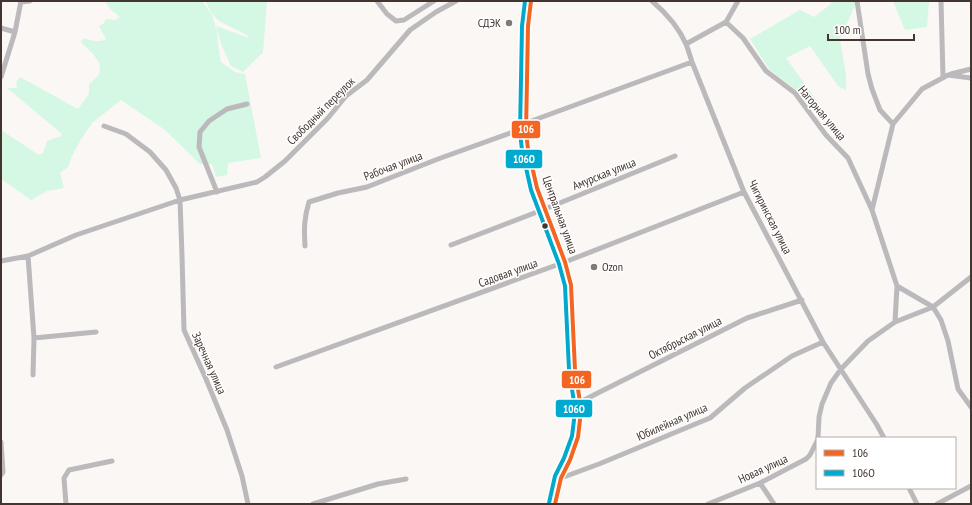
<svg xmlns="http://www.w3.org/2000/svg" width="972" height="505" font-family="'PT Sans Narrow',sans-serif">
<rect width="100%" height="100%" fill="#faf7f5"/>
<path fill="#d4f8e3" d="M105,1H202L212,15L217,32L219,51L221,62L235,72L245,74L261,158L228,163L227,175L216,177L212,164H200L165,130L121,100L92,123L80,141L72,156L68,167L60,173L64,188L47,191L31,200L1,179V130L39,155L43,153L47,141L61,136L62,134L7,88H17L16,82L20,77L78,109L89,94V84L99,75L100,64L93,54L81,42L84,38C92,41 99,43 106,39L99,26L104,23L106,19L115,20L120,17L111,10Z
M205,1H267L263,53L259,56L243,72L231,66L221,44L216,26L249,38L247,35L219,21L211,13L208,6Z
M831,1H855L856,3L840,39L846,75V90L838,86L810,46L786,58L818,102H811L769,69L750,39L800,10L814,17L831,4Z
M893,1H929L927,27L905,30Z"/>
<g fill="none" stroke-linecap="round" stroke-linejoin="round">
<path stroke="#bbb9bc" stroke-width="5" d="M377,1L387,14L396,21L404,20L434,1
M652,1C665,12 679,28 686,44C688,49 690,56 692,62L744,192L823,342L877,425L884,438
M857,1L868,74L872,89L880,110L893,124
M941,1L943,77
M21,2L30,1
M726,22L738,1
M1,28L15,32
M686,44L726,22L743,38L766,71L795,93L826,135L848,158L872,210L897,286L933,307L941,320L948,341L958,389L971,407
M951,74L971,69
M1,77L15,32L21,1
M526,123L692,62
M104,126L126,134L150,152L166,170L176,188L180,200L182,256L184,330L206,379L227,430L242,476L248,504
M217,192L199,147L200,132L209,121L227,109L247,104
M872,210L893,124L922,89L948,75L971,78
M451,245L545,209L675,156
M305,246C304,229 304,218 309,202L338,193L367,187L438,159L513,132H526
M28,256L34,338L33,375
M1,261L28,256L76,235L180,200L257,182L265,177L285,161L328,118L346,96L367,80L410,30L436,12L456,1
M895,322L897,286
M34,338L96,332
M276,367L565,262L744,192
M580,402L747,318L802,300
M818,438L819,417L822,404L831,383L841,369L868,341L895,322L933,307L971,277
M1,442L3,472L1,475
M561,478L599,464L710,418L745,388L792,356L823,342
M760,483L774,504
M909,488L917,504
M66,504L64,478L69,470L112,461
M313,504L378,484L406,479
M708,504L760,483L806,459L810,455L817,441
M937,504L971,486"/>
<path stroke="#bbb9bc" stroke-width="6" d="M531,1L528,26L526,132L528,149L537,188L565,262L571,285L575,370L580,402V420L578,437L570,460L561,478L555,504"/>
<g stroke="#fff" stroke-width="7">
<path id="bus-1" d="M531,1L528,26L526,132L528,149L537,188L565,262L571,285L575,370L580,402V420L578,437L570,460L561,478L555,504"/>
</g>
<g stroke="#fff" stroke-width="7">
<path id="bus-2" d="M525,1L522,26L520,132L522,150L531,190L559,264L565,286L569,370L574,402V420L572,436L564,458L555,476L549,503"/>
</g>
<use href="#bus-1" stroke="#f26522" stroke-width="4"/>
<use href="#bus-2" stroke="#00a9ce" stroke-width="4"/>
</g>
<g fill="#837974" stroke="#fff" stroke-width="1.5">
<circle cx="509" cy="23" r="4"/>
<circle cx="594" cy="267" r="4"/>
</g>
<circle fill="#43352f" stroke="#fff" stroke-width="1.5" cx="545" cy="226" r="3.5"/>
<g text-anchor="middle" stroke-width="3" stroke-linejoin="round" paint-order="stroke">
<g font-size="12" fill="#43352f" stroke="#fff" text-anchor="end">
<text x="501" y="27">СДЭК</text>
<text x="602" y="271" text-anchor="start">Ozon</text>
</g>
<g font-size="12" fill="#43352f" stroke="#fff">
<text transform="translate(321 111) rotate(-45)" y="4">Свободный переулок</text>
<text transform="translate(822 113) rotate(50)" y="4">Нагорная улица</text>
<text transform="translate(393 166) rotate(-21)" y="4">Рабочая улица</text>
<text transform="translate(604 174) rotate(-22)" y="4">Амурская улица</text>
<text transform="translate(560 215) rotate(70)" y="4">Центральная улица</text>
<text transform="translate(770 217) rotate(63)" y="4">Чигиринская улица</text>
<text transform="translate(508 273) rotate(-20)" y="4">Садовая улица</text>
<text transform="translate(685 338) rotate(-27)" y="4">Октябрьская улица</text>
<text transform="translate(209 363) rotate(66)" y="4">Заречная улица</text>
<text transform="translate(672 422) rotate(-24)" y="4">Юбилейная улица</text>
<text transform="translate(763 469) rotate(-25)" y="4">Новая улица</text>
</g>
</g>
<g stroke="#fff" stroke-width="1.5">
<rect x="511" y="120" width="30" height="19" rx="4" fill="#f26522"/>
<rect x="505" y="149" width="38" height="20" rx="4" fill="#00a9ce"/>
<rect x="561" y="370" width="31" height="19" rx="4" fill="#f26522"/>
<rect x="555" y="399" width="38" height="19" rx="4" fill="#00a9ce"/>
</g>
<g font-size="11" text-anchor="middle" font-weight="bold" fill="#fff">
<text x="526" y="133">106</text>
<text x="524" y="163">106О</text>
<text x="577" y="384">106</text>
<text x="574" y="413">106О</text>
</g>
<rect width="972" height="505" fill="none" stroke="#43352f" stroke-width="4"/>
<rect x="816" y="437" width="140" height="52" fill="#ffffff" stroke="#b4aeac"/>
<rect x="824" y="450" width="20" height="6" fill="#f26522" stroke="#b4aeac"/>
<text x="852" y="457" font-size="12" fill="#43352f">106</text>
<rect x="824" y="470" width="20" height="6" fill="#00a9ce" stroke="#b4aeac"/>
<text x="852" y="477" font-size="12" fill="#43352f">106О</text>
<path d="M828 34v6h86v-6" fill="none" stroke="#43352f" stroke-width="2"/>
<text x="834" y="34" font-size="12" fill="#43352f" stroke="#ffffff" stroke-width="3" paint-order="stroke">100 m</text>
</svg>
